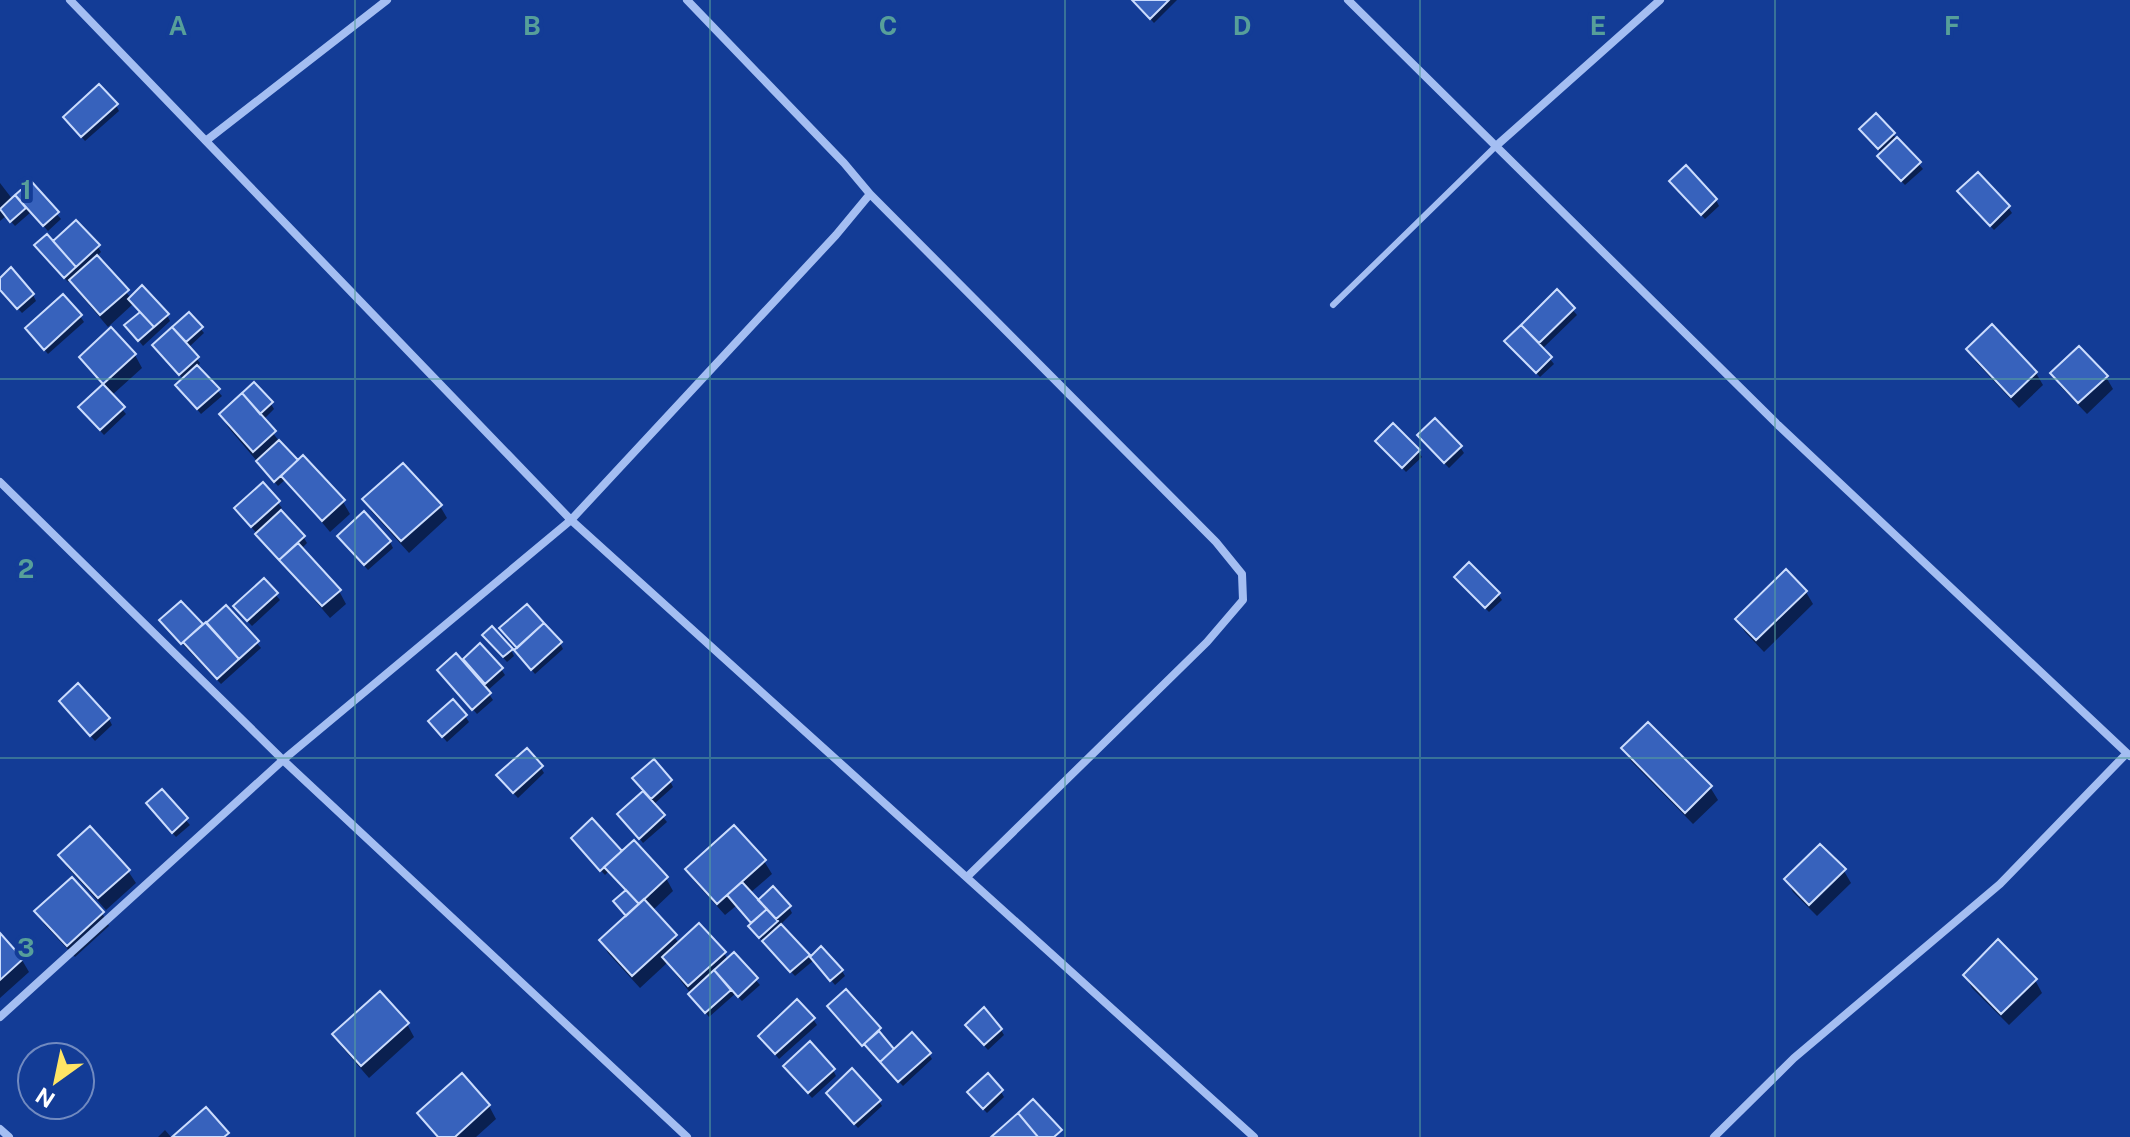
<svg xmlns="http://www.w3.org/2000/svg" width="2130" height="1137" font-family="'Public Sans',sans-serif">
<rect width="100%" height="100%" fill="#133c96"/>
<path fill="#0007" d="M1133,0H1177L1154,23Z
M116,105L119,111L85,141L69,123Z
M1876,115L1923,169L1905,185L1883,162L1882,154L1861,130Z
M0,183L13,200L30,184L61,219L48,231L31,212L15,226L6,216L0,221Z
M1675,187L1716,200L1719,206L1705,219Z
M1963,197L2008,207L2012,213L1994,230Z
M53,243L98,247L101,252L96,257L131,298L167,315L170,321L143,346L127,326L141,313L133,304L108,327L79,293L71,280L68,282L40,251Z
M0,280L33,295L36,301L22,313L0,289Z
M1557,292L1577,315L1542,349L1554,364L1540,377L1507,341Z
M189,315L204,333L188,348L200,363L197,367L222,396L201,414L177,386L184,380L154,346Z
M80,316L84,322L48,354L31,334Z
M1968,349L2036,373L2043,385L2019,408L1976,362Z
M135,355L142,368L111,396L126,414L104,435L84,413L104,386L81,357Z
M2053,374L2106,377L2113,389L2087,414L2060,386Z
M271,404L274,409L263,420L282,445L343,502L350,514L330,532L286,479L278,486L228,427L221,414Z
M1377,441L1418,451L1422,457L1406,472Z
M1423,441L1460,447L1464,453L1449,468Z
M263,485L278,503L282,508L279,510L304,538L307,543L301,549L339,591L346,604L330,618L240,514Z
M365,500L440,506L447,518L409,553L372,512Z
M339,537L390,542L393,548L368,570Z
M264,581L280,600L252,626L239,612Z
M1460,583L1498,594L1502,600L1489,612Z
M1806,592L1813,604L1764,652L1745,632L1737,620Z
M181,603L203,627L226,607L261,648L221,684L165,626Z
M488,641L511,650L514,656L507,662Z
M560,643L563,649L535,674L520,656Z
M501,669L505,675L487,691L493,700L477,714L443,676L480,683Z
M65,707L109,719L112,725L95,741Z
M465,716L469,722L447,742L430,722Z
M1624,749L1710,787L1718,800L1693,824L1631,761Z
M541,768L544,773L518,798L502,781Z
M670,781L673,787L653,805L667,822L643,843L620,814L645,792L638,784Z
M162,792L190,825L176,837L152,810Z
M576,844L622,854L666,878L673,891L652,911L680,944L724,953L728,960L734,954L760,985L742,1001L735,994L709,1017L667,963L640,988L608,953L601,940L628,917L626,892L609,871L605,875Z
M60,855L128,871L136,883L106,910L68,868Z
M764,861L772,874L750,893L758,903L789,907L792,913L780,925L810,959L821,949L842,971L845,976L835,985L814,960L795,976L754,932L753,924L736,906L725,915L695,882L688,869Z
M1844,871L1851,883L1817,916L1793,892L1786,879Z
M37,911L102,913L109,926L75,957L44,924Z
M0,936L22,960L29,972L0,998Z
M1965,975L2035,980L2042,993L2009,1025L1972,988Z
M846,992L879,1030L881,1037L894,1052L929,1054L932,1059L903,1086L832,1012L829,1007Z
M813,1019L817,1025L779,1059L760,1036Z
M407,1024L414,1037L369,1078L342,1047L334,1034Z
M1001,1030L1004,1035L988,1050L971,1031Z
M833,1070L836,1076L812,1098L789,1072Z
M1001,1092L1004,1097L987,1113L973,1098Z
M832,1099L879,1101L882,1106L858,1128Z
M489,1106L496,1119L476,1137H437L420,1114Z
M165,1130L171,1137H158Z"/>
<path fill="#3762bc" stroke="#cbdcfd" stroke-width="2" d="M1132,0H1169L1150,19Z
M99,84L118,104L81,137L63,117Z
M1876,113L1895,133L1878,149L1859,129Z
M1897,137L1921,162L1901,181L1877,156Z
M1686,165L1717,199L1701,215L1669,181Z
M1978,172L2010,206L1990,226L1957,191Z
M31,181L59,212L43,226L15,195Z
M15,195L26,208L10,222L0,209Z
M76,220L100,245L76,267L53,241Z
M47,234L76,267L64,278L34,245Z
M97,255L129,290L100,315L69,280Z
M11,267L34,294L17,309L0,290V278Z
M142,285L169,314L154,327L128,299Z
M1557,289L1575,308L1539,343L1521,325Z
M63,294L82,315L44,350L25,328Z
M140,312L154,327L138,341L124,325Z
M189,312L203,327L186,342L172,327Z
M1992,324L2037,372L2011,397L1966,349Z
M1521,325L1552,357L1536,373L1504,341Z
M111,327L136,354L103,384L79,357Z
M172,327L199,357L179,375L152,345Z
M2079,346L2108,376L2078,403L2050,373Z
M197,365L220,389L197,409L175,385Z
M254,382L273,402L260,414L242,393Z
M103,384L125,407L100,430L78,407Z
M242,393L276,431L253,452L219,414Z
M1435,418L1462,446L1444,463L1417,435Z
M1393,423L1420,450L1402,468L1375,441Z
M279,440L298,460L274,482L256,461Z
M303,455L345,500L322,521L281,476Z
M403,463L442,505L401,541L362,499Z
M263,482L280,501L251,527L234,508Z
M281,510L305,536L279,560L255,534Z
M364,511L391,541L364,565L337,536Z
M298,543L341,590L322,606L279,560Z
M1469,562L1500,593L1485,608L1454,577Z
M1786,569L1807,591L1756,640L1735,619Z
M264,578L278,593L247,621L233,606Z
M181,601L203,624L181,644L159,620Z
M527,604L544,623L517,648L499,628Z
M226,605L259,641L239,659L206,623Z
M206,622L239,659L217,679L183,642Z
M544,623L562,642L531,670L514,650Z
M492,626L513,649L503,657L482,635Z
M480,643L503,668L485,684L463,659Z
M456,653L491,693L472,710L437,670Z
M78,683L110,718L90,736L59,701Z
M453,699L467,715L442,737L428,721Z
M1648,722L1712,786L1685,813L1621,748Z
M527,748L543,766L513,793L496,775Z
M654,759L672,780L651,799L632,778Z
M162,789L188,818L172,833L146,803Z
M643,791L665,815L639,839L617,814Z
M592,818L622,851L600,871L571,838Z
M734,825L766,860L717,904L685,869Z
M90,826L130,870L98,898L58,855Z
M634,840L668,877L639,904L604,867Z
M1820,844L1846,869L1809,905L1784,879Z
M72,877L104,912L67,946L34,911Z
M742,882L767,909L751,923L727,895Z
M773,886L791,906L776,919L758,900Z
M626,890L639,904L626,916L613,901Z
M644,899L677,935L632,976L599,940Z
M767,909L778,921L759,938L748,926Z
M699,923L726,952L688,986L662,957Z
M781,924L810,955L790,972L762,941Z
M0,933L23,959L0,980Z
M1998,939L2037,979L2001,1014L1963,975Z
M821,946L843,970L830,981L810,957Z
M734,952L758,978L738,997L714,970Z
M714,970L731,990L705,1013L688,994Z
M846,989L881,1028L862,1046L827,1006Z
M380,991L409,1023L361,1066L332,1034Z
M797,999L815,1018L775,1054L758,1036Z
M984,1007L1002,1029L984,1045L965,1025Z
M879,1031L894,1049L880,1062L864,1044Z
M912,1032L931,1053L898,1082L880,1062Z
M810,1041L835,1069L808,1093L783,1066Z
M852,1068L881,1100L854,1124L826,1093Z
M462,1073L490,1105L455,1137H438L417,1113Z
M988,1073L1003,1090L983,1109L967,1092Z
M1033,1099L1062,1130L1054,1137H1038L1018,1113Z
M206,1107L229,1133L224,1137H172Z
M1018,1113L1038,1137H991Z"/>
<g fill="none" stroke-linecap="round" stroke-linejoin="round">
<path stroke="#a4bef2" stroke-width="6" d="M1333,305L1496,146"/>
<path stroke="#a4bef2" stroke-width="8" d="M70,0L571,520L1254,1137
M1348,0L1778,425L2130,756
M207,140L387,0
M1496,146L1660,0
M870,194L1216,542L1242,574L1243,600L1207,642L967,877
M0,482L283,760L687,1137
M0,1017L283,760L571,520L836,235L870,194L844,163L687,0
M0,1129L9,1137
M1714,1137L1794,1058L2000,884L2127,753"/>
</g>
<path fill="none" stroke="#579f9a" stroke-width="2" stroke-opacity="0.55" d="M355,0V1137M710,0V1137M1065,0V1137M1420,0V1137M1775,0V1137M0,379H2130M0,758H2130"/>
<g font-size="26" text-anchor="middle" font-weight="bold" fill="#579f9a" stroke="#133c96" stroke-width="8" stroke-linejoin="round" paint-order="stroke">
<text x="178" y="35">A</text>
<text x="532" y="35">B</text>
<text x="888" y="35">C</text>
<text x="1242" y="35">D</text>
<text x="1598" y="35">E</text>
<text x="1952" y="35">F</text>
<text x="26" y="199">1</text>
<text x="26" y="578">2</text>
<text x="26" y="957">3</text>
</g>
<g transform="translate(56 1081) rotate(213)"><circle r="38" fill="#133c96" stroke="#718ac0" stroke-width="2"/>
<path d="M0-6L14 30L0 20L-14 30Z" fill="#ffe565"/>
<text y="-12" font-size="22" font-weight="bold" text-anchor="middle" fill="#ffffff">N</text>
</g>
</svg>
